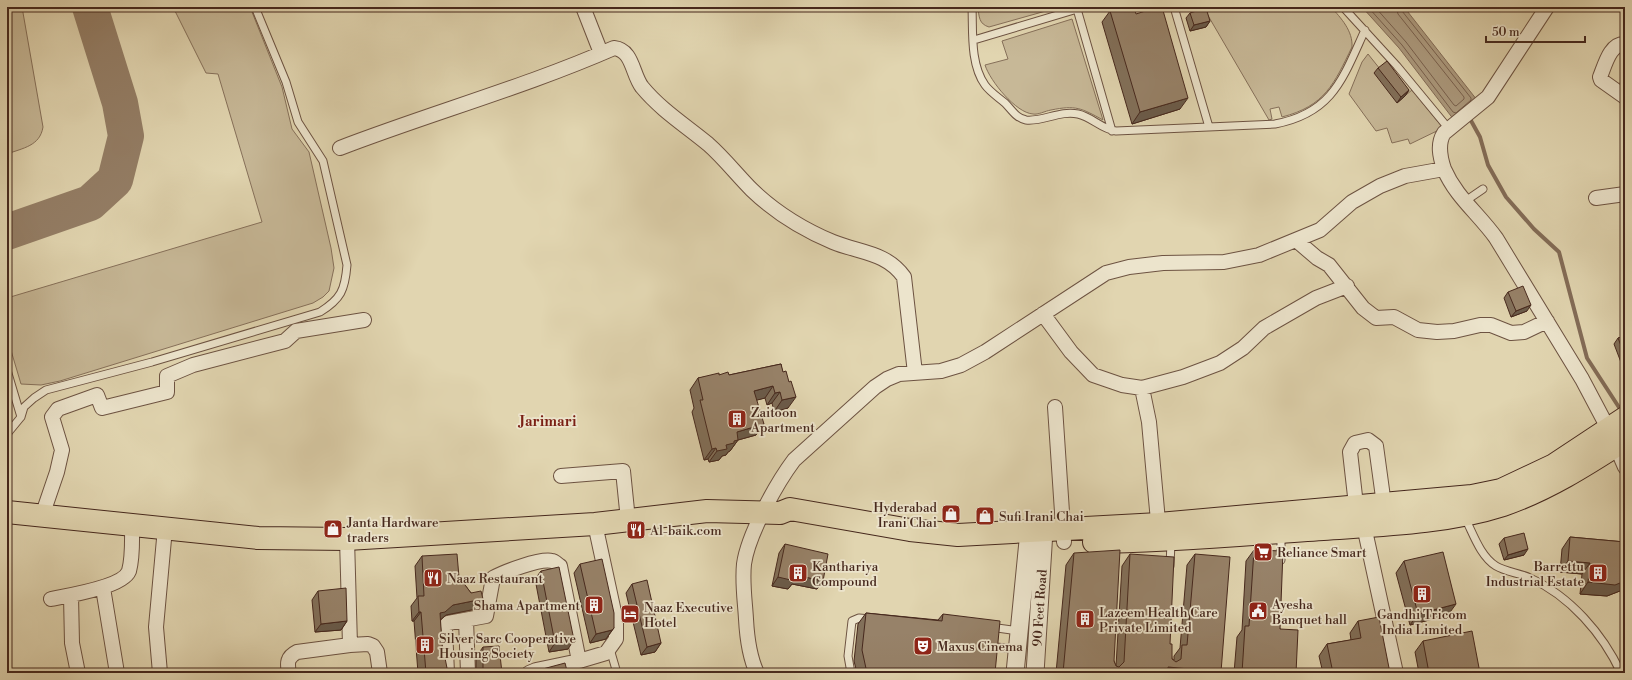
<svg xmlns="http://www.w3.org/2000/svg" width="1632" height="680" font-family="'Libre Bodoni',serif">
<rect width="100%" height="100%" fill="#e1d5b0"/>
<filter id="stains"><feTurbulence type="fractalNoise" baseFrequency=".005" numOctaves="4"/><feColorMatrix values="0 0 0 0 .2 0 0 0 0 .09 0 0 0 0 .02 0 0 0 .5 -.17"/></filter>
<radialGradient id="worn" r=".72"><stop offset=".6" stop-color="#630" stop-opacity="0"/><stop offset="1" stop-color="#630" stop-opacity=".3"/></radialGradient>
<path fill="#c7b897" stroke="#86705a" d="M7,7H22L43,127C40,146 23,148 7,154Z
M173,7H250L282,87L292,129L309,152L331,248L334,268L329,291L323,297L313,303L60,381L41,385L21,384L7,337V298L262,222L218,74L206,73Z
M978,7H1060L989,27C979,24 979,17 978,7Z
M1203,7H1331C1341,18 1353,31 1352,47C1334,84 1325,106 1282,117L1279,107L1270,109L1272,119L1269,120Z
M1072,19L1103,120C1081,108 1076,105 1051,110C1045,111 1038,115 1033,114C1016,113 990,81 985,65L1008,59L1002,41Z
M1368,54L1380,69L1397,102L1412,90L1443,128L1410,144L1408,139L1392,143L1387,128L1376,131L1349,94L1362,62Z"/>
<path fill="#ac9a7e" stroke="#836c57" d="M1362,7H1404L1477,100L1454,120L1399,48Z"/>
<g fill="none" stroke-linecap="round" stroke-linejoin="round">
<path stroke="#79614e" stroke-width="1" d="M1368,7L1402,45L1453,112L1456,113L1471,100V98L1402,11L1401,7
M1375,7L1406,42L1454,105L1456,106L1464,99V97L1398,14L1396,7"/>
<path stroke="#836c57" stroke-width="4" d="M1469,117L1480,137L1488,165L1506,197L1534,229L1559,252L1587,358L1622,412"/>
<path stroke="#947e66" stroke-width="36" d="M7,232L90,203L115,180L126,136L120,103L90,7"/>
<g stroke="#6d5342" stroke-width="9">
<path id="service" d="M972,7C973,31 970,64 985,85C990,92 998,97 1005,103C1012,110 1016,118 1026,120C1043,122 1060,110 1078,114C1092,117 1101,129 1116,131L1275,124C1333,113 1343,78 1365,30
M1174,7L1209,127
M1343,7L1397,66L1449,129
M1077,9L1112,131
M974,40L1084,7
M1464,202L1483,189
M7,370L21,417
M7,434L21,417L24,407L34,398L46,390L152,362L320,312C341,299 345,290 347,265L323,161L298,122L286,82L255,7
M1465,518C1473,533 1480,556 1496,566C1506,572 1520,573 1530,578C1570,596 1603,634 1621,673
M1281,560V534
M1170,566L1171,542
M990,627L1019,631
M996,647L1017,649
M610,649L617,673
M851,673L848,656L852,621L859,618L871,619"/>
</g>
<g stroke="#6d5342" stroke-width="16">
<path id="minor" d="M583,7L601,53
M1625,44C1610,43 1605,65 1600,77L1601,80L1625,97
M340,148C431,113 525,87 614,48C633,50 632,74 642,87C661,110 685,125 708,144C724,158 737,175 752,190C776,213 802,229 833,242C860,253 886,252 904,277L915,373
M1444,169C1440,157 1437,144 1444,133L1488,97L1547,7
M1596,198L1625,194
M1296,240L1317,258L1329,265L1363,308L1376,318L1394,317L1418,330L1437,332L1454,331L1480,325H1491L1511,333L1524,332L1547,321
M1043,314L1071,352L1093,375L1122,385L1142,388L1183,377L1220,363L1243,348L1264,328L1316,298L1347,286
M1142,388L1149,422L1159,532
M1055,407L1064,542
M561,476L623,471L628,520
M1357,514L1350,452L1355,443L1368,440L1376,446L1385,512
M42,516L57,472L62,450L52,417L58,409L97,395L102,408L167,392V376L193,365L285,341L296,331L364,320
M1364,526L1396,673
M103,588L117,673
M71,596L72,643L78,673
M51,599C66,596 123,587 129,571C133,557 132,539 132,525
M466,620L468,673
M350,645L368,644L373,646L377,652L380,673
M160,673L156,627L165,528
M289,673C287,663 287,657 297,652L350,645L347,539
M447,673L445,627L448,623L486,616L493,578C504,572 540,558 552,561C555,561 558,565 560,566L579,661
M529,673L536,670L579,661L606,653L616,639V621L595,524
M757,673C749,656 747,638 746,619C745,601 742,583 744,564C748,535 776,484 794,460L875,387L887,379L899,374L941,371L961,365L985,352L1106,273L1129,267L1163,263L1224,262L1259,255L1320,230L1352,202L1380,186L1405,176L1444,169C1456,197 1478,213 1496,238L1582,379L1609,430L1625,467"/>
</g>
<g stroke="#6d5342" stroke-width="19">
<path id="tertiary" d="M1015,673L1029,531
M1035,673L1044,531"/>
</g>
<g stroke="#46281d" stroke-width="24">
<path id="primary" d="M7,512L258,538L347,539L595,524L707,511L780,513L790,509L910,530L958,535L1159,524L1472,496L1501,490L1554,465L1625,418
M1094,542C1171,541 1247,534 1323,529C1381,525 1447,523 1503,505C1547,490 1586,465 1625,440"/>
</g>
<use href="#service" stroke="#ece4cc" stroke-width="7"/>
<use href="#minor" stroke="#ece4cc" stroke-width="14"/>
<use href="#tertiary" stroke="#ece4cc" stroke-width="17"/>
<use href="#primary" stroke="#e1d5b0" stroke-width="22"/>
</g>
<path fill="#82705a" stroke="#46281d" d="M1110,11L1180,109L1132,124L1102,22Z
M1190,13L1210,21L1206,27L1190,31L1186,18Z
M1378,68L1409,90L1405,96L1397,103L1374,73Z
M1625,76V86L1620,83Z
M1508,292L1527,311L1511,317L1504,298Z
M1625,336V364L1622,365L1614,344L1618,338Z
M781,364L788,408L774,412L772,403L767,405L765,398L756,400V435L738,440L730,451L728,452L726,455L722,456L719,460L709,462L708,459L704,460L692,412L694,408L690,390L698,378L719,375H729Z
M1570,537L1625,542V589L1607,596L1580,594L1582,574L1560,572L1562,549Z
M1504,538L1524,555L1504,560L1499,544Z
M785,544L823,581L817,589L792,584L788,589L772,586L779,553Z
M1254,550L1280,629L1296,673H1234L1237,637L1242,630L1246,561Z
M1074,553L1114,661L1116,666L1122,566L1130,554L1170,644L1172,659L1174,660V656L1180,648L1187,565L1195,554L1221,672L1220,673H1056L1066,565Z
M422,556L459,577L471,593L483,599L476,609L446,615L440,620L443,658L448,673H418L414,621H412L411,606L417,598L415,566Z
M1404,561L1448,615L1410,625L1396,573Z
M580,564L614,628L606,639L590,643L574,573Z
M541,571L568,649L549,652L535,579Z
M632,584L661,643L655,652L641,655L626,593Z
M318,591L347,621L341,630L315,632L312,600Z
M866,613L938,620L943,614L995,673H857L854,661L858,624Z
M1358,621L1390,673H1323L1319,656L1327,644L1351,640L1350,633Z
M1423,641L1480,673H1419L1415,652Z
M483,647L502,673H476V657Z"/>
<path fill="#6a5b4a" stroke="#46281d" d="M1210,21L1206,27L1190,31L1194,25Z
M1409,90L1405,96L1397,103L1401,97Z
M1188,98L1180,109L1132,124L1140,112Z
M1531,305L1527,311L1511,317L1516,311Z
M773,386L765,398L746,403L754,391Z
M780,392L772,403L767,405L775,393Z
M796,397L788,408L774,412L782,400Z
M764,424L756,435L738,440L730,451L728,452L726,455L722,456L719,460L709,462L717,451L737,432Z
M716,448L708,459L704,460L712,449Z
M1528,549L1524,555L1504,560L1508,555Z
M1568,561L1590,563L1582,574L1560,572Z
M796,575L823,581L817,589L792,584L788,589L772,586L778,577Z
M1625,581V589L1607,596L1580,594L1588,582Z
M483,599L476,609L446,615L438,622L440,613L453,605Z
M1456,604L1448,615L1410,625L1418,614Z
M419,612H421L414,621H412Z
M347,621L341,630L315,632L321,624Z
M612,630L606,639L590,643L596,634Z
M574,640L568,649L549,652L555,643Z
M661,643L655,652L641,655L647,647Z
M1168,667L1221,672L1220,673H1164Z"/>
<path fill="#978269" stroke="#46281d" d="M1123,7H1134L1136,14L1158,7H1162L1188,98L1140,112L1110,11Z
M1206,8L1210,21L1194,25L1190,13Z
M1387,61L1409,90L1401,97L1378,68Z
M1523,286L1531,305L1516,311L1508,292Z
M1625,336V356L1618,338Z
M781,364L783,372L786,371L789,382L791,381L796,397L782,400L780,392L775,393L773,386L754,391L764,424L737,432L738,440L734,441V443L726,445L727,449L717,451L716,448L712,449L700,400H703L698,378L719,373V375L728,372L729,375Z
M1524,533L1528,549L1508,555L1504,538Z
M1570,537L1625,542V581L1615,585L1588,582L1590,563L1568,561Z
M785,544L828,554L823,581L796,575L795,581L778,577Z
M1120,550L1114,661L1116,666L1119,667L1124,662L1130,554L1174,557L1170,644H1172V659L1176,662L1181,659L1182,645H1187L1195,554L1230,557L1221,672L1168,667V673H1063L1074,553Z
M1254,550L1283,551L1280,629L1298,630L1296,673H1242L1245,626H1249Z
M1443,552L1456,604L1418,614L1404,561Z
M457,554L459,577L471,593L481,591L483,599L453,605L445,612L440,613L443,658H445L448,673H426L421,612H419L418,596H424L422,556Z
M602,559L614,613V628L612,630L596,634L580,564Z
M559,567L574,640L555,643L541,571Z
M647,580L661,643L647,647L632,584Z
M346,588L347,621L321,624L318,591Z
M866,613L942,621L943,614L1000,621L995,673H867L862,650Z
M1379,617L1390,673H1333L1327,644L1361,638L1358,621Z
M1472,631L1480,673H1429L1423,641Z
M499,646L502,673H483V647Z
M565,663L567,671L570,670L571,673H540L539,670Z"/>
<defs>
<g id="building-square" transform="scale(1)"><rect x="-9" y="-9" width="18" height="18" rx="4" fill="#8f2418" stroke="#ece4cc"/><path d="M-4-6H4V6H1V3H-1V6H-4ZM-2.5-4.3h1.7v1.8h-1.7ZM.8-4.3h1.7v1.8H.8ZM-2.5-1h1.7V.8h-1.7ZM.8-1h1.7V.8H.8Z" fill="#fff"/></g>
<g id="shop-square" transform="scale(1)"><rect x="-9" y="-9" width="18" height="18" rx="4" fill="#8f2418" stroke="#ece4cc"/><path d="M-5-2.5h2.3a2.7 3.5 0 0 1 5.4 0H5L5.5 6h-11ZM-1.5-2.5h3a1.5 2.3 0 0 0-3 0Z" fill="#fff"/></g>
<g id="restaurant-square" transform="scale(1)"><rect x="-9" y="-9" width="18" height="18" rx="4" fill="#8f2418" stroke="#ece4cc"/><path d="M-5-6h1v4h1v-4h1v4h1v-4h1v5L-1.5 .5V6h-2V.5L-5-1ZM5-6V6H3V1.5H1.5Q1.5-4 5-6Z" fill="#fff"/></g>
<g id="supermarket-square" transform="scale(1)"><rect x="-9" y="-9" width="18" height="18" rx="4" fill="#8f2418" stroke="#ece4cc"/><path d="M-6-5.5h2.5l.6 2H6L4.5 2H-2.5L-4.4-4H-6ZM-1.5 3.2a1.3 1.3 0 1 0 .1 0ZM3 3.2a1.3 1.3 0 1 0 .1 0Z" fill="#fff"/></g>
<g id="civic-square" transform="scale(1)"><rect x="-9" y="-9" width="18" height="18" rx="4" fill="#8f2418" stroke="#ece4cc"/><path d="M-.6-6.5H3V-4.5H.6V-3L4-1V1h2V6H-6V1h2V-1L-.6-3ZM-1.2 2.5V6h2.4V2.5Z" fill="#fff"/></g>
<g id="hotel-square" transform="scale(1)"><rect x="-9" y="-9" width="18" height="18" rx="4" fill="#8f2418" stroke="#ece4cc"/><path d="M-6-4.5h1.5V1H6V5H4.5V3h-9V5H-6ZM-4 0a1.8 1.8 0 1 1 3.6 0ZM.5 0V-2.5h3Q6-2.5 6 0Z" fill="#fff"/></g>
<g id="theatre-square" transform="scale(1)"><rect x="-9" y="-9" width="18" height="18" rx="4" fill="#8f2418" stroke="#ece4cc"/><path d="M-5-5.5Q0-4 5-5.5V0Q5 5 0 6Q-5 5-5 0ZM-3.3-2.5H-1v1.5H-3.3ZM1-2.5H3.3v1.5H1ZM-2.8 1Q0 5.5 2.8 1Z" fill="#fff"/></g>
</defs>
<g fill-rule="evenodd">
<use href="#building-square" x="737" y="419"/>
<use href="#shop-square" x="951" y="514"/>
<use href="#shop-square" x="985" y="516"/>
<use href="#shop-square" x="333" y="529"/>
<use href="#restaurant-square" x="636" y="530"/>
<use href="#supermarket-square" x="1263" y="552"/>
<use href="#building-square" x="798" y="573"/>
<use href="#building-square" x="1598" y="573"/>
<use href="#restaurant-square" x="433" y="578"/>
<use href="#building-square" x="1422" y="594"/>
<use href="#building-square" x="594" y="605"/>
<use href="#civic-square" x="1258" y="611"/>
<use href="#hotel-square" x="630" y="614"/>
<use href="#building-square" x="1085" y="619"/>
<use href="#building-square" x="425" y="645"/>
<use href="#theatre-square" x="923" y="646"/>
</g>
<g text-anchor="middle" stroke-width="3.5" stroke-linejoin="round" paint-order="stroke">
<g font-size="13" fill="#46281d" stroke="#ece4cc" text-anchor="start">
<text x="751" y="417">Zaitoon<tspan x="751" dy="15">Apartment</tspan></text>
<text x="937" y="512" text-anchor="end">Hyderabad<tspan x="937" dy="15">Irani Chai</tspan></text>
<text x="999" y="521">Sufi Irani Chai</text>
<text x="347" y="527">Janta Hardware<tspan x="347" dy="15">traders</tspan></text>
<text x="650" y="535">Al-baik.com</text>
<text x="1277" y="557">Reliance Smart</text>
<text x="812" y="571">Kanthariya<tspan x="812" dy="15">Compound</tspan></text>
<text x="1584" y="571" text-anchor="end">Barrettu<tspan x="1584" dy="15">Industrial Estate</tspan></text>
<text x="447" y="583">Naaz Restaurant</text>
<text x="1272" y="609">Ayesha<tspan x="1272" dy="15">Banquet hall</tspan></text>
<text x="580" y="610" text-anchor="end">Shama Apartment</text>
<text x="644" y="612">Naaz Executive<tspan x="644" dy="15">Hotel</tspan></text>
<text x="1099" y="617">Lazeem Health Care<tspan x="1099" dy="15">Private Limited</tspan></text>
<text x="1422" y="619" text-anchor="middle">Gandhi Tricom<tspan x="1422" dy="15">India Limited</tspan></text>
<text x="439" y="643">Silver Sarc Cooperative<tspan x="439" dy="15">Housing Society</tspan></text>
<text x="937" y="651">Maxus Cinema</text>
</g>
<g font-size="13" fill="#46281d" stroke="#ece4cc">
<text transform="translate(1039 608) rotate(-86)" y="5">90 Feet Road</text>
</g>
<g font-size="14" font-weight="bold" fill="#7a1f14" stroke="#ece4cc">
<text x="548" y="426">Jarimari</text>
</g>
</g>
<rect width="1632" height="680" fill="none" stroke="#e1d5b0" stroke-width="24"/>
<rect x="8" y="8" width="1616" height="664" fill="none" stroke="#46281d" stroke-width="2"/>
<rect x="12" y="12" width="1608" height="656" fill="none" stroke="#46281d"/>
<path d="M1486 36v6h99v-6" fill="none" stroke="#46281d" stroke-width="2"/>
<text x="1492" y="36" font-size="12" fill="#46281d" stroke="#ece4cc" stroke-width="3" paint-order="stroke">50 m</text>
<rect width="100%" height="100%" filter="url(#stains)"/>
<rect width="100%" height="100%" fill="url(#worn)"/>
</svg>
